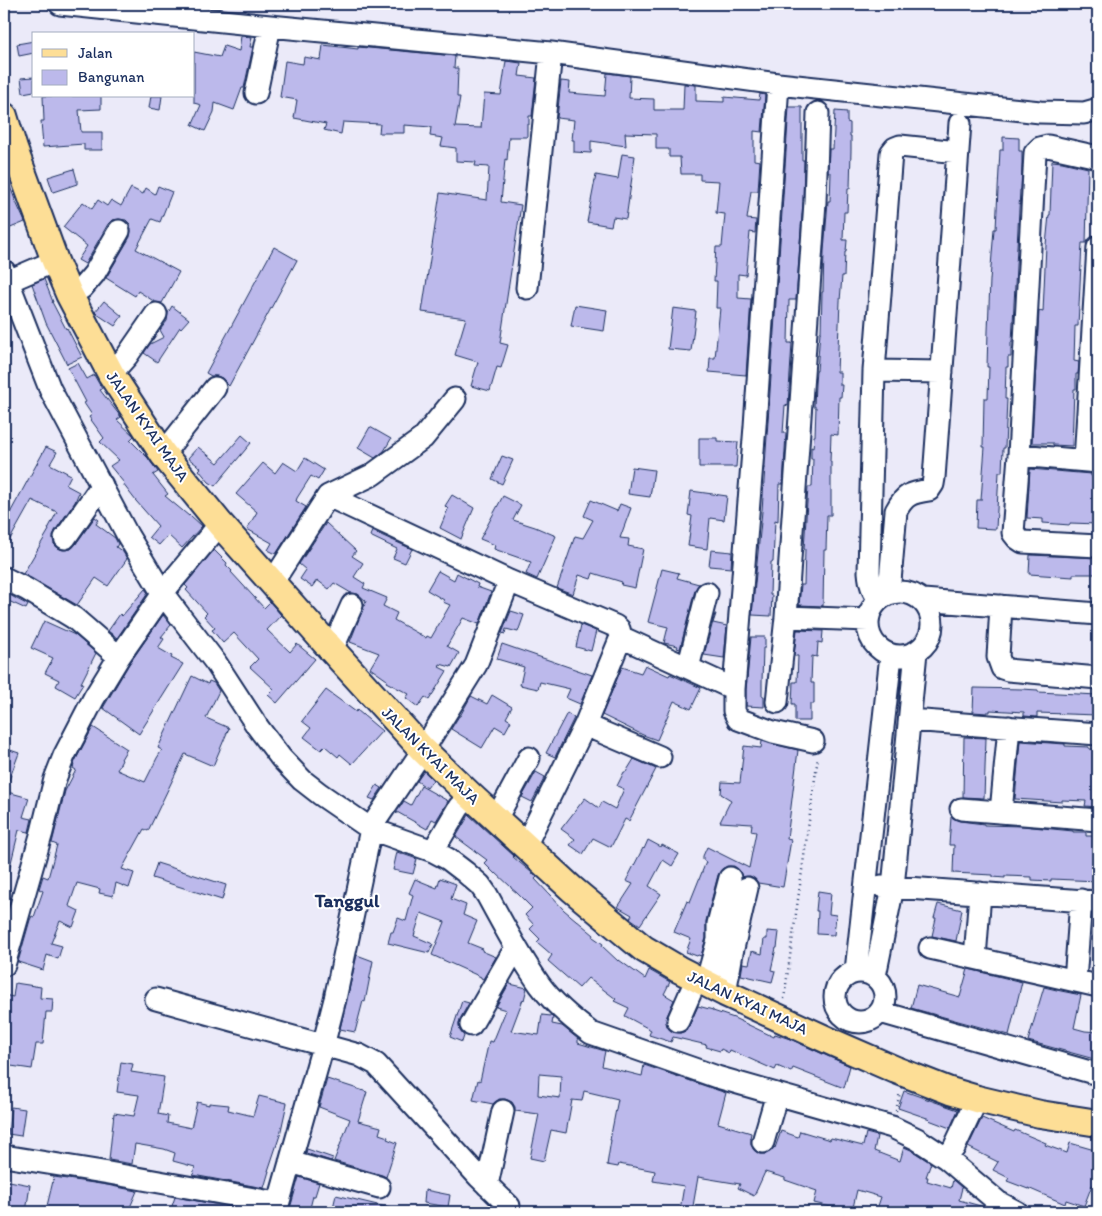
<svg xmlns="http://www.w3.org/2000/svg" width="1102" height="1216" font-family="Itim,sans-serif">
<rect width="100%" height="100%" fill="#ebeaf9"/>
<filter id="ink" filterUnits="userSpaceOnUse"><feTurbulence type="fractalNoise" baseFrequency=".02" numOctaves="2"/><feDisplacementMap in="SourceGraphic" scale="10" xChannelSelector="R" yChannelSelector="G"/><feConvolveMatrix kernelMatrix="1 2 1 2 8 2 1 2 1" color-interpolation-filters="sRGB"/></filter>
<g filter="url(#ink)">
<path fill="#bcb9eb" stroke="#1b2f5e" fill-rule="evenodd" d="M241,36L252,37L250,47H253L244,88H242L234,110L215,103L214,112L205,131L192,125L201,105L194,103V52L220,57L224,46L239,51Z
M34,41V53L19,56L17,44Z
M323,45L358,49V47L455,56L454,68H458L457,97H460L455,127L481,128L484,94L501,95L506,61L521,63L519,76L536,78L532,116H529V125H527V137H509L507,160L505,159L501,202L521,205L500,343L508,345L501,368L497,367L490,391L471,386L478,362L455,355L466,318L422,312L440,193L487,200L489,167L475,166L476,162L456,161V148L441,146L443,138L430,136L431,127L404,125V133H379L380,124L343,122L341,134L324,130L326,124L294,118L297,100L280,97L285,61L303,64L304,57L321,60Z
M607,73L630,76L629,98L654,99V110H683L684,84L696,85V101L724,102V97L759,100L760,94L765,95L762,132L754,131V160L760,161L758,191H751L747,219L756,220L755,233L750,232L746,275L738,274V298L751,299L746,375L709,372L710,358H715L720,308H716L717,281H714L716,247H722L725,214L716,213L719,181L700,180V174H681L680,157H669V149H656V134L625,133L626,146L591,141V153L574,152V140H572L574,120L557,118L561,81L570,82L569,93L605,96Z
M34,77V91L23,93L21,78Z
M43,96H101V109L79,110L81,132H102V150H84V144L43,147L41,121H44Z
M151,96H162L160,110L149,108Z
M789,107H802V160H804L803,201L796,300H789L788,343H792L788,406L785,405L783,433H786L783,484H779L778,521L775,520L773,562H771L770,595H772L771,616L752,615L762,511Z
M835,111L847,112V122L850,123V136H851V150L850,188H848L847,212H844L843,240H847L846,252H845L844,276H842L840,301L837,372H840V385H842L841,397H839L838,435L831,434L830,462H831V515H827L826,550H824L823,606L799,605L801,585H804L805,549H804L808,487H812L813,459H811V447L813,448L814,436H815L816,407H814L815,384L816,371H817L820,332H821L822,292H823L824,251L828,201H830L831,173H828L829,149H833Z
M1003,137L1019,138V151H1022V164L1021,190H1020L1012,342H1011V357H1008V367H1006L1005,399H1007L1005,448H1003L1002,472H999L996,529L976,528L977,500H981L983,473L985,447H983L984,398H988L989,367H987L988,331L990,280L994,229H996L1000,150H1003Z
M622,154L635,156L626,219L613,217L611,226L587,222L596,175L618,179Z
M1052,161L1062,162L1088,168L1086,243H1082L1078,326H1075L1074,361L1079,362L1078,374H1076V389H1074L1072,446L1053,445V443H1032L1039,311L1043,312L1046,245L1049,215H1050Z
M74,169L77,180V184L53,192L48,177Z
M4,174H5L16,202L25,222L8,229L4,218Z
M158,186L172,192L160,222L152,219L136,249L179,272L162,303L155,302L138,291L135,296L106,278L130,237L131,231L130,224L126,220L119,219L112,220L108,224L85,264L78,260L87,246L63,227L83,202L92,209L98,200L107,206L111,200L121,206L131,188L143,194L146,188L155,194Z
M274,247L297,260L229,386L227,384L222,378L217,376H211L206,373Z
M44,279L53,302H52L66,329L67,328L82,357L67,364L46,323L32,284Z
M104,301L122,316L115,326L97,314L95,312Z
M575,305L607,310L604,331L571,326Z
M172,306L189,319L181,328L180,327L157,362L144,353L150,344L164,337L160,330L167,321L168,313Z
M673,308L696,311L691,351L668,349Z
M78,363L87,379L94,375L102,389L100,390L121,417L117,420L134,436L130,440L148,458L158,472L153,475L168,494L165,496L189,516L190,515L202,526L182,548L168,535L159,545L149,537L158,526L136,501L123,484L124,483L110,466L119,460L100,442L104,438L89,417L92,415L84,403L86,402L68,368Z
M370,427L391,439L384,451L375,458L358,448Z
M242,435L251,443L215,486L209,482L199,470L201,468L188,458L198,447L218,463Z
M699,438H717V441L738,442L736,467H699Z
M46,447L57,452L50,464L71,475L66,485L79,492L75,502L55,531L53,537L54,544L58,548L63,550L71,549L75,545L95,517L99,520L96,524L115,538L118,544L116,547L123,552L127,559L108,586L96,578L77,605L23,574L49,530L48,529L57,512L32,500L4,550V524Z
M502,456L513,460L502,484L492,479Z
M305,458L324,470L318,480L311,476L297,498L296,501L306,507L276,554L268,550L272,543L247,529L257,512L236,494L263,463L275,473L283,462L297,471Z
M632,467L654,470L650,497L628,494Z
M1030,469L1091,474V476H1098V524L1070,523V525L1043,523V519L1027,518Z
M691,491L727,496L724,520L710,518L707,549L688,546L692,516L688,515Z
M452,495L474,508L461,539L440,528L448,509L445,506Z
M503,496L521,505L513,520L535,527L556,536L537,579L526,574L531,562L494,549L495,545L480,539Z
M591,500L617,511L620,504L631,508L620,538L629,539L628,546L643,549L635,588L621,585L622,582L593,573L591,579L579,575L573,594L557,588L575,536L583,538L593,520L584,516Z
M326,523L356,551L352,556L363,563L354,577L365,584L363,588L387,598L383,606L397,613L394,620L426,638L427,636L431,638L450,605L443,602L444,600L427,590L438,571L454,580L457,573L478,584L477,587L491,592L479,624L463,618L447,646L459,653L451,667L440,664L439,667L447,671L429,700L425,697L418,707L406,698L409,694L386,682L387,680L370,668L379,653L350,642L366,601L358,594L351,593L334,583L329,589L317,580L312,587L300,579L306,570L299,564Z
M372,531L412,549L405,563L393,558L397,549L370,536Z
M214,550L227,563L226,565L232,571L231,572L264,608L270,602L281,615L267,630L290,652L297,644L315,659L277,703L268,695L274,689L250,667L258,659L234,633L223,643L212,630L215,628L204,616L207,613L186,590L188,588L185,585Z
M711,550L732,552L731,568L709,566Z
M1030,555L1098,558V574H1073V577L1029,574Z
M662,569L679,573L677,578L699,584L695,590L680,649L677,648L678,646L664,643L668,627L648,622Z
M145,589L148,593L117,638L108,631L120,614L122,616Z
M4,592L28,605L26,609L4,599Z
M511,611L524,615L518,632L506,629L505,634L502,633Z
M715,614H716L713,623L727,626L724,658L704,655Z
M163,615L171,625L161,637L164,639L158,648L172,656L171,658L183,664L139,734L103,708L129,664Z
M44,621L75,635L96,653L81,683L83,684L75,697L56,686L59,680L45,673L53,658L31,648Z
M581,625L596,631L591,651L576,647Z
M797,630L823,631L822,643L818,642L817,657L812,656L811,683H814V704H810V721H795V704H792L793,682H797L798,656H794Z
M751,637H765V648H763L762,682V696H764V707L746,706V690Z
M502,644L592,675L580,704L566,698L570,689L540,682L538,689L520,685L524,667L497,659Z
M645,665L669,676L670,674L701,688L691,709L674,701L657,740L643,735L602,715L622,667L641,673Z
M192,676L208,684L209,681L214,683L219,691L206,718L229,728L213,766L185,754L148,831L144,829L122,869L134,873L129,888L116,883L113,896L99,893L100,889L77,883L69,906L79,911L73,927L60,921L51,943L62,946L58,959L47,955L43,970L18,962L30,920L32,916L34,917L43,891L39,889L43,876L48,878L57,845L52,843L65,791L76,770L73,768L75,761L93,727L127,749L121,759L122,760L117,770L145,782L157,758L162,750L158,748Z
M974,688L1022,689L1038,690V692L1098,695V715L1037,713V717L1024,716V712L990,710V712H987V713L973,712Z
M326,690L356,712L357,710L382,731L352,764L340,754L338,757L325,746L321,750L304,737L311,728L302,721Z
M492,695L512,707L506,718L511,721L505,732L495,726L482,748L451,729L459,716H460L471,696L487,704Z
M567,713L574,718L555,757L546,753Z
M964,737L986,738L984,798L963,797Z
M762,741L798,750L787,839L791,840L783,887L758,883L755,879L750,876L742,877L739,870L734,866H727L722,869L718,875L706,921V938L701,956L698,955L697,956L686,952L691,939L674,932L687,901L690,902L706,862L703,860V856L707,847L749,868L756,832L751,831L752,824L720,822L731,800L721,794L722,782L740,783L744,746L761,748Z
M1020,741L1065,744V746L1089,747V749H1098V807L1085,806L1086,801L1062,800V802L1015,799Z
M4,748L19,753L5,791L4,790Z
M634,759L656,769L629,821L625,819L611,847L593,838L583,854L570,845L575,839L561,829L585,798L599,808L602,802L615,809L624,789L617,786L624,772H626Z
M424,771L433,780L427,788L417,781Z
M536,772L545,777L532,802L522,797Z
M377,785L382,788L374,800L369,798Z
M421,786L448,801L436,821L432,819L427,829L397,812V814L396,813L404,801L411,805Z
M4,791L29,798L23,817L32,819L29,832L19,830L8,875H4Z
M469,815L514,856L513,857L537,877L535,879L564,910L594,935L593,937L603,944L602,946L618,961L619,960L645,979L649,970L670,982L664,994L674,1000L667,1016L666,1022L668,1028L673,1032L680,1033L686,1031L689,1026L698,1006L713,1010V1011L734,1018L774,1037L775,1034L790,1039L850,1066L844,1088L793,1068L791,1072L777,1066L775,1070L730,1050L729,1053L721,1049L720,1051L706,1047L707,1045L673,1037L671,1042L649,1035L651,1030L625,1016L629,1008L614,1001L616,999L588,978L579,988L548,961L552,955L537,942L540,939L530,929L534,925L525,915L532,908L517,893L511,888V887L496,873L495,874L484,863L487,860L456,837Z
M951,817L960,821L984,824V825L1022,826L1073,831V832H1086V836H1098V881L1051,879V881L1032,880V877L1005,876V878L993,877V875L953,873L954,845H949Z
M648,840L661,847L662,845L679,854L672,866L663,860L649,886L661,894L640,925L630,918L632,915L618,907L633,884L626,881L643,848L644,849Z
M397,852L417,859L413,874L393,870Z
M157,863L226,885L222,900L152,878Z
M440,878L456,884L451,899L466,905L463,915L477,921L468,943L483,949L482,951L496,957L483,979L481,978V977L432,955L445,922L421,913L414,936L433,944L429,953L388,943L391,932H393L398,918L406,921L413,895L409,893L415,879L437,888Z
M818,891L831,893L829,914L836,915L834,935L817,934L818,911H816Z
M938,904L962,910L956,941L932,936L936,918H934Z
M767,931L779,932L777,948H776L771,970L775,971L772,982L741,975L743,963L749,964L752,951L762,954L764,939H767Z
M357,955L373,961L365,1002L363,1001L355,1032L340,1029Z
M968,969L1022,982L1009,1035L911,1008L917,985L960,997Z
M510,982V984L527,988L524,1000L523,999L511,1031L539,1035L542,1015L551,1016L553,1018L552,1024L562,1026L578,1039V1043L605,1051L602,1066L642,1076L644,1065L726,1093L718,1123L751,1133L750,1138H751V1145L754,1150L759,1154H766L771,1151L774,1147L775,1148L781,1131L798,1137L800,1131L830,1140L831,1138L863,1146L866,1133L877,1136L874,1151L900,1161L904,1147L911,1150L931,1163L926,1177H928L927,1181L951,1188L953,1180L962,1188L959,1200L984,1207L991,1212H876L881,1197L857,1190L852,1212L814,1203L817,1191L785,1180V1178L765,1172L754,1196L738,1188L740,1184L698,1177L692,1212L680,1210L684,1186L653,1181L655,1171L619,1164L618,1167L607,1165L611,1140H610L618,1099L584,1091L582,1101L572,1100L566,1133L551,1130L544,1161L530,1158L539,1114L515,1111V1107L512,1102L505,1099H499L493,1104L473,1100L478,1080L480,1081L489,1041L493,1042L506,1010L496,1007ZM539,1074L561,1076L560,1098L538,1095Z
M15,983L41,987L40,998L53,999L52,1012H46L43,1044H36L32,1069L4,1065V1034L6,1009H4V995L13,997Z
M1044,987L1061,991L1081,995L1074,1028L1085,1031L1098,1032V1060L1028,1041Z
M462,1001L469,1003L460,1019L459,1025L460,1031L464,1036L462,1042L450,1037Z
M121,1062L133,1064L131,1072L164,1077L158,1114L168,1116L167,1123L191,1128L197,1102L209,1105V1103L229,1105L228,1110L253,1116L259,1096L287,1103L280,1135L268,1171H269L264,1188L193,1175L195,1167L173,1161L175,1153L164,1149L135,1144L132,1164L109,1160L114,1113L134,1116L139,1095L117,1092Z
M327,1079L367,1092L358,1121L381,1127L379,1134L388,1137L387,1139L397,1143L386,1177L382,1175L334,1161L350,1119L319,1107Z
M904,1091L958,1110L950,1128L929,1120L930,1119L898,1108Z
M11,1107L25,1109L21,1136L8,1134Z
M982,1118L1014,1132L1015,1130L1046,1143L1045,1145L1067,1153L1070,1143L1098,1151V1186L1092,1185L1084,1206L1066,1200L1065,1204L1028,1188V1189L1007,1181L1009,1178L993,1170L998,1162L968,1147Z
M307,1149L333,1158L331,1161L306,1153Z
M54,1177L107,1185L137,1191L128,1212H54L46,1210Z
M299,1177L319,1183L315,1196H313L309,1212H289Z
M4,1180L30,1185L26,1212H4Z
M425,1190L450,1195L448,1207L424,1203Z
M336,1195L390,1208L389,1212H332Z
M175,1197L258,1212H214L200,1207L198,1212H170Z"/>
<g fill="none" stroke-linecap="round" stroke-linejoin="round">
<g stroke="#1b2f5e" stroke-width="25">
<path id="minor" d="M60,4L270,26L551,53L778,84L1040,112L1084,113L1098,109
M256,93L270,26
M818,113L815,202L786,617L868,620
M1098,157L1048,146L1040,148L1035,153L1019,455L1013,533L1017,538L1023,542L1098,546
M4,271L50,389L128,536L163,594L216,663L257,726L281,758L302,780L320,794L371,829L433,851L448,859L465,872L480,885L487,895C504,926 520,957 540,985C554,1004 572,1019 591,1033L717,1077L892,1127L917,1139L946,1158L998,1202L1017,1212
M4,283L55,261
M527,288L551,53
M69,294L82,288L94,274L119,231
M874,371L942,372
M111,374L127,356L156,314
M163,454L215,388
M1019,455L1098,462
M1085,461L1098,247
M328,496L372,475L423,438L455,399
M65,538L102,485
M4,578L26,589L74,618L119,657
M272,583L328,496L509,581L615,626L619,629L621,637L734,689L755,426L778,84
M868 624a32 32 0 1 1 64 0a32 32 0 1 1-64 0Z
M889,593L896,511C905,494 911,493 929,490L933,484L934,478L960,123
M879,599C872,590 870,584 869,572L874,371L891,153L895,148L900,146L958,152
M923,600L1098,614
M1001,606L998,657L1002,668L1008,670L1098,678
M332,650L352,605
M688,668L707,593
M734,689V711L738,719L773,732L813,741
M777,702L786,617
M910,720L1098,734
M585,725L660,757
M961,809L1098,820
M1001,812L1009,727
M496,819L529,758
M525,846L585,725L621,637
M433,851L459,807L471,796
M881,886L1098,902
M930,948L1098,986
M975,958L980,893
M4,965L42,832L55,779L64,756L94,698L119,657L169,585L220,524
M856,971L891,655
M835 997a25 25 0 1 1 50 0a25 25 0 1 1-50 0Z
M875,976L893,887L916,652
M1075,981L1081,900
M706,983L718,940V924L721,912L730,878
M725,993L732,953L747,888
M156,999L359,1055L376,1064L479,1177L509,1206
M880,1012L1090,1072L1098,1073
M678,1021L697,978
M471,1025L516,947
M763,1142L777,1094
M4,1156L109,1173L277,1203
M946,1158L954,1148L977,1099
M290,1162L379,1187
M487,1185L503,1111
M276,1212L323,1046L335,999L371,829L376,820L423,750L476,665L509,581"/>
</g>
<g stroke="#1b2f5e" stroke-width="30">
<path id="major" d="M4,116L14,149L55,261L69,294L111,374L163,454L220,524L332,650L423,750L471,796L572,889L633,940L644,949L678,969L725,993L834,1043L896,1070L950,1091L977,1099L1040,1114L1098,1123"/>
</g>
<path stroke="#1b2f5e" stroke-width="2.5" stroke-dasharray="1 4" stroke-linecap="butt" d="M784,999L818,757
M896,1111L900,1092"/>
<use href="#minor" stroke="#fff" stroke-width="21"/>
<use href="#major" stroke="#fdde96" stroke-width="26"/>
</g>
</g>
<g text-anchor="middle" stroke-width="4" stroke-linejoin="round" paint-order="stroke">
<g font-size="16" fill="#1b2f5e" stroke="#fff">
<text transform="translate(148 426) rotate(55)" y="6">JALAN KYAI MAJA</text>
<text transform="translate(431 755) rotate(45)" y="6">JALAN KYAI MAJA</text>
<text transform="translate(748 1002) rotate(25)" y="6">JALAN KYAI MAJA</text>
</g>
<g font-size="19" font-weight="bold" fill="#1b2f5e" stroke="#fff">
<text x="347" y="907">Tanggul</text>
</g>
</g>
<rect width="1102" height="1216" fill="none" stroke="#fff" stroke-width="20"/>
<rect x="10" y="10" width="1082" height="1196" fill="none" stroke="#1b2f5e" stroke-width="2" filter="url(#ink)"/>
<rect x="32" y="32" width="162" height="65" fill="#ffffff" stroke="#a4acbf"/>
<rect x="42" y="49" width="25" height="8" fill="#fdde96" stroke="#a4acbf"/>
<text x="78" y="58" font-size="15" fill="#1b2f5e">Jalan</text>
<rect x="42" y="70" width="25" height="15" fill="#bcb9eb" stroke="#a4acbf"/>
<text x="78" y="82" font-size="15" fill="#1b2f5e">Bangunan</text>
</svg>
